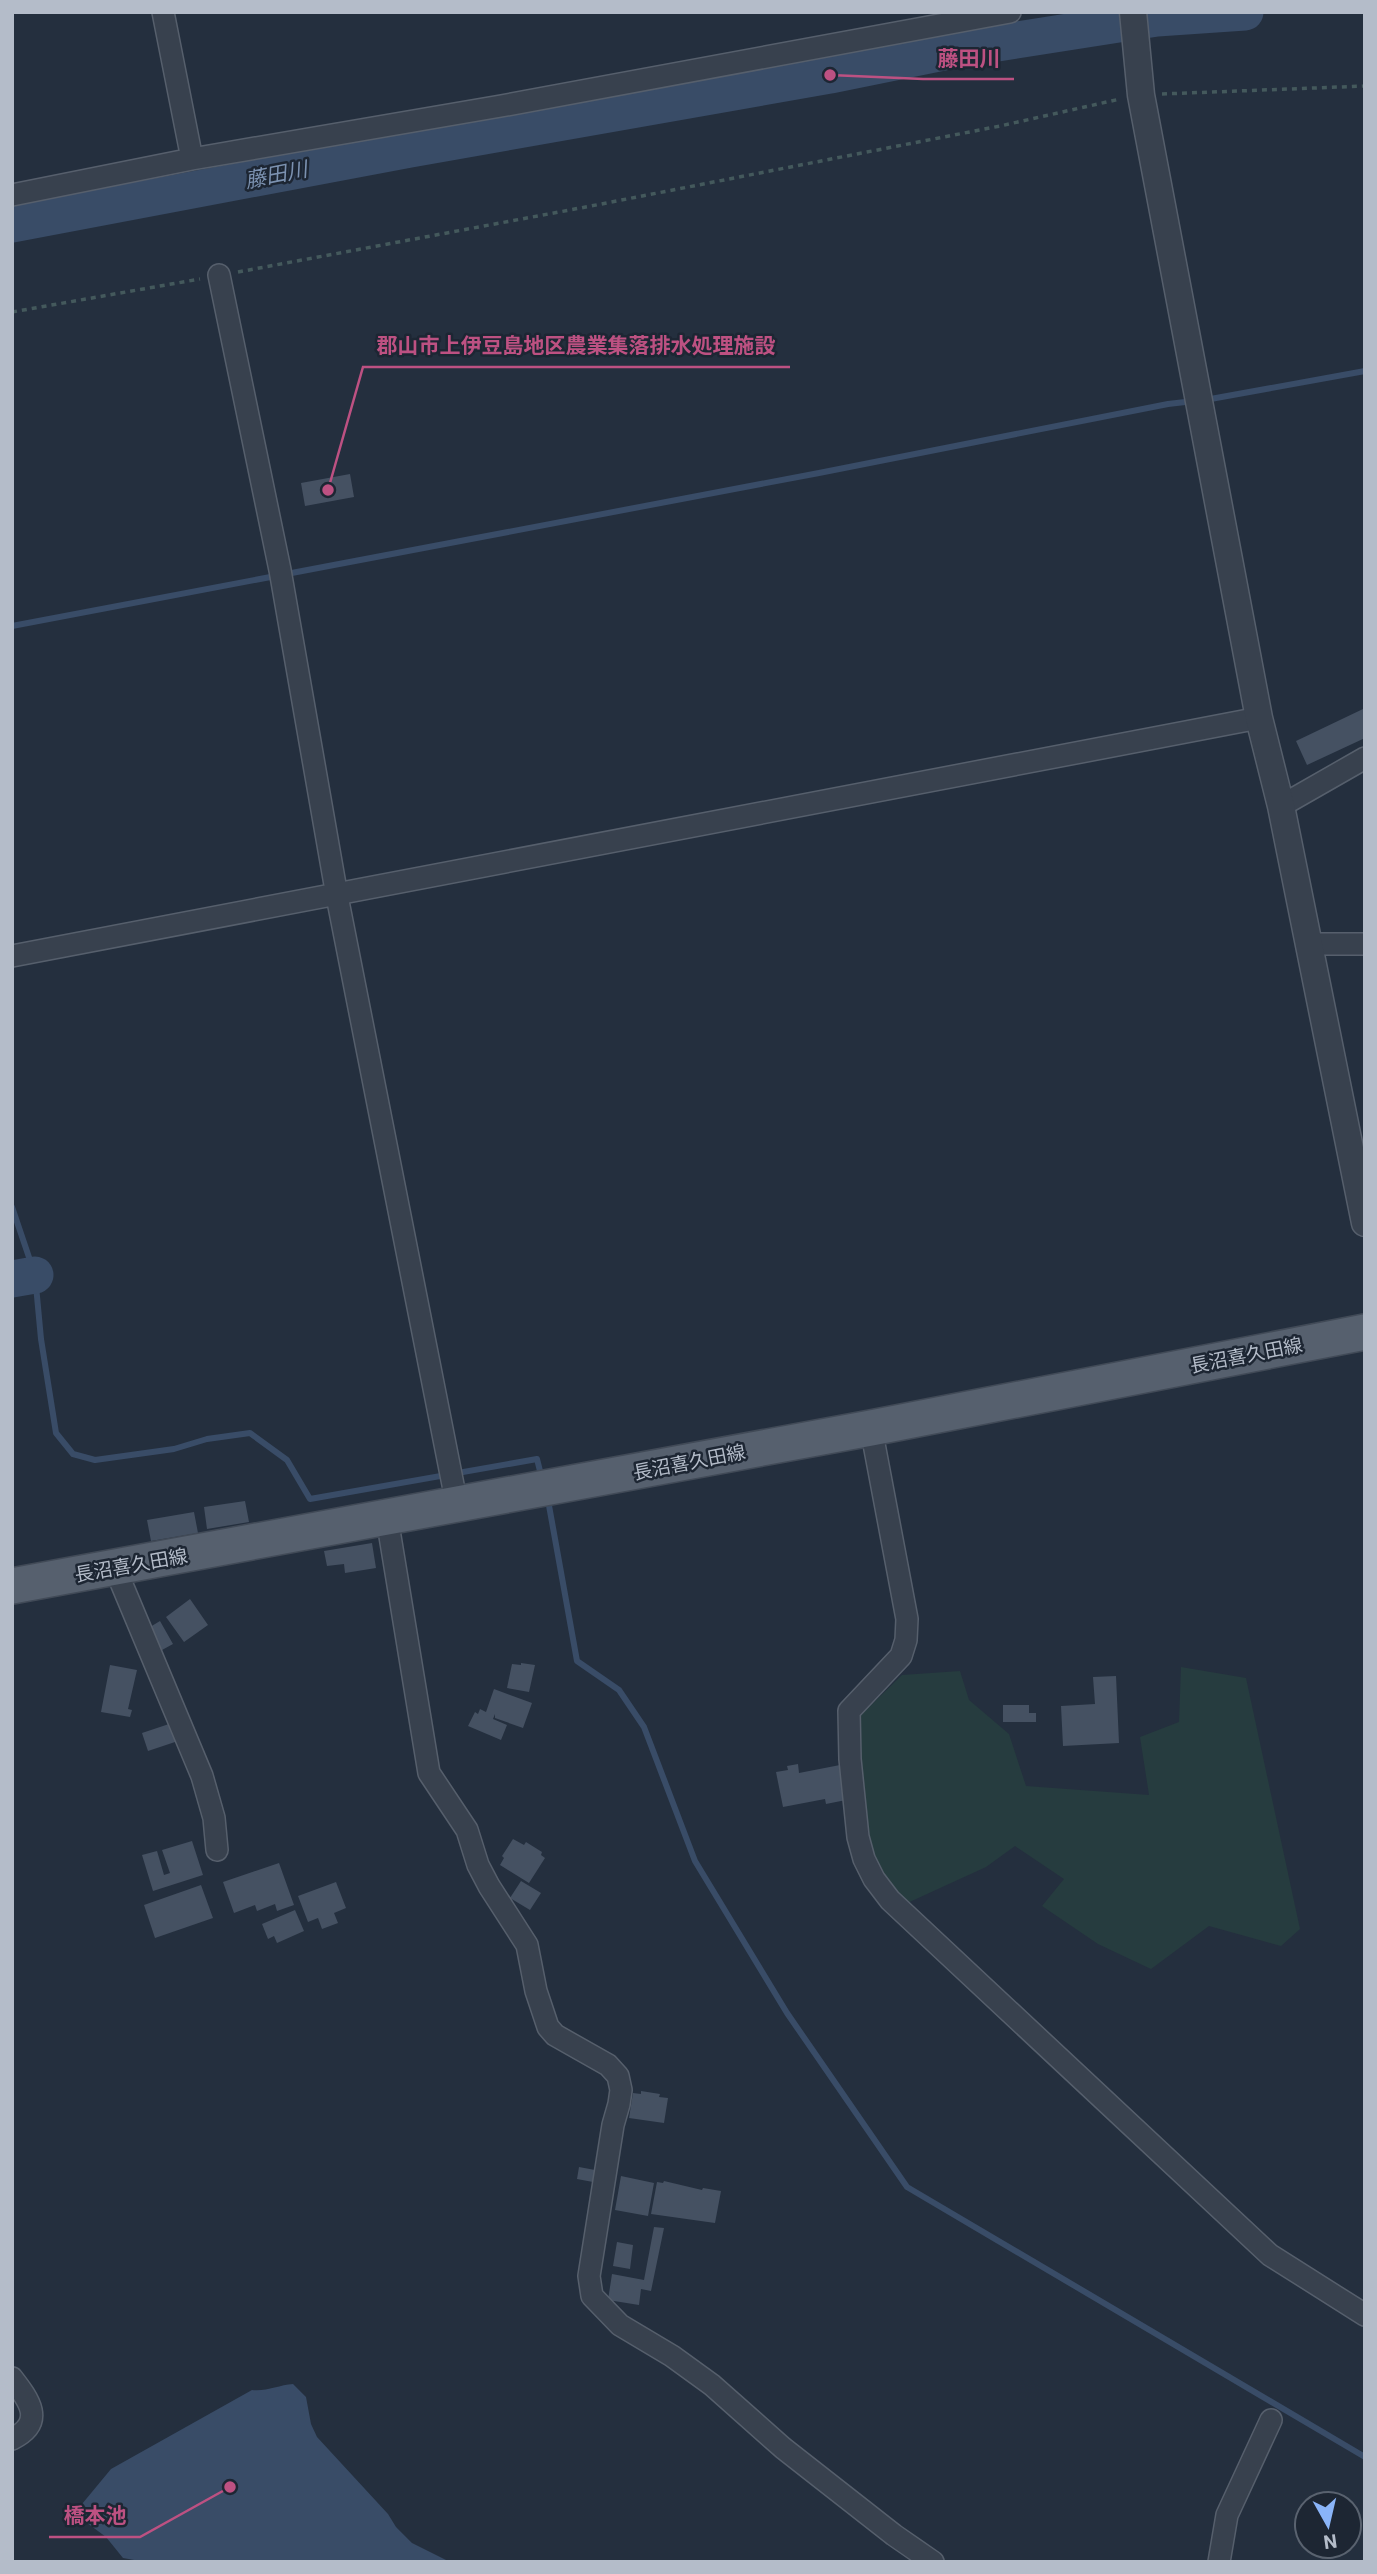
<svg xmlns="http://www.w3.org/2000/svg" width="1377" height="2574" font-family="Roboto,'Noto Sans JP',sans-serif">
<rect width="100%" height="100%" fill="#242f3e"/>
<path fill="#263c3f" d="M1181,1667L1246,1678L1300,1929L1281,1946L1209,1926L1151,1969L1098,1944L1042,1906L1064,1879L1015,1846L986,1867L903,1905L874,1866L854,1782L861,1715L902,1675L960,1671L969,1700L1009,1734L1026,1786L1149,1795L1140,1737L1179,1722Z"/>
<path fill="#394c67" d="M293,2384L306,2397L311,2424L317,2437L388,2514L396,2527L412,2543L450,2562H145L123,2558L106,2537L79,2517L82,2504L111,2469L252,2390C265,2392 279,2385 293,2384Z"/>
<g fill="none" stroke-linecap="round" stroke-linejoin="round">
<path stroke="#394c67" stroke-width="6" d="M1205,400L1365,371
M12,626L819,473L1168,404L1194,401
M12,1207L35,1275L41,1339L56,1433L73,1454L95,1460L174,1449L207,1439L250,1433L287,1460L310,1499L537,1459L542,1479
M548,1500L577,1661L619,1690L644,1727L695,1861L787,2013L907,2187L1365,2457"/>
<path stroke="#394c67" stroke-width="37" d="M12,224L410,149L830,75L953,50L1157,18L1245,12
M12,1279L35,1275"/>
</g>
<path fill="#455162" d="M350,474L354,497L305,506L301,483Z
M1363,709L1365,738L1307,765L1296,741Z
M245,1501L249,1522L207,1529L204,1507Z
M194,1512L198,1533L151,1541L147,1520Z
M372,1543L376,1568L345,1573L344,1564L327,1566L324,1551Z
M190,1599L208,1625L184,1642L166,1617Z
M160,1621L173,1644L162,1650L150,1627Z
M521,1663L535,1665L529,1692L507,1688L512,1664L521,1665Z
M110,1665L137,1670L128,1709L132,1710L130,1717L101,1712Z
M1116,1676L1119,1743L1063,1746L1061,1706L1095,1704L1093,1677Z
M494,1689L532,1703L523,1728L495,1718V1714L493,1719L507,1725L501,1740L468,1726L475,1712L478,1714L480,1709L486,1712Z
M1003,1705H1029V1713H1036V1722H1003Z
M172,1723L178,1741L148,1751L142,1733Z
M798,1764L799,1773L840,1765L846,1800L826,1804L825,1799L783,1807L776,1772L788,1770L787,1766Z
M513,1839L524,1845L526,1842L542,1852L541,1855L545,1858L529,1883L500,1865L504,1858L502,1856Z
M192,1841L203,1875L153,1891L142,1855L157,1851L164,1875L170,1873L162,1850Z
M279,1863L294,1905L277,1911L275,1904L257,1911L255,1905L234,1913L223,1882Z
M521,1881L541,1893L530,1910L510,1898Z
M336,1882L346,1908L334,1913L338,1923L322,1929L318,1918L308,1922L298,1896Z
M201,1885L213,1918L155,1938L144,1905Z
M295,1910L304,1931L277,1943L274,1936L268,1939L262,1924Z
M641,2091L660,2094L659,2097L668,2098L664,2123L629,2118L633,2093L641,2094Z
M579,2167L595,2170L593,2182L577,2179Z
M621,2176L654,2183L648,2216L615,2210Z
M664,2181L702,2190L703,2188L721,2191L715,2223L651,2214L657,2182L663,2183Z
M654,2227L664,2228L651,2291L641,2289L639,2305L608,2300L612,2274L644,2280Z
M617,2242L633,2245L630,2269L613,2266Z"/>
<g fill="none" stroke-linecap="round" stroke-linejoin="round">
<g stroke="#565f6c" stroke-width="24">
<path id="minor" d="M163,12L192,159
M12,195L192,159L501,106L1010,12
M219,275L280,570L337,896L457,1505
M1281,806L1365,758
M1309,944H1365
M12,956L1259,718
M871,1428L907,1619L906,1640L901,1656L849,1711L850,1759L858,1837L864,1859L874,1879L890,1900L1270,2255L1365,2315
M387,1518L429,1773L467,1830L478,1865L489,1886L527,1945L536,1991L548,2027L555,2035L608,2065L618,2076L621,2090L619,2104L613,2125L589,2276L592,2296L620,2325L672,2356L712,2385L783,2448L894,2535L933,2562
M115,1568L202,1776L214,1818L217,1850
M12,2378C29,2400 46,2422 12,2439
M1219,2562L1227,2515L1271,2420"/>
</g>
<g stroke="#565f6c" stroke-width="29">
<path id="tertiary" d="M1133,12L1141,95L1259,718L1281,806L1365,1223"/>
</g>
<g stroke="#414a57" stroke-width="38">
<path id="primary" d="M12,1586L871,1428L1365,1332"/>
</g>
<path stroke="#44595c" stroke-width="3.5" stroke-dasharray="5 5" stroke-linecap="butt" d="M1162,94L1365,86
M238,272L591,206L1000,126L1120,99
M12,312L200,279"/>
<use href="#minor" stroke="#38414e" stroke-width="21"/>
<use href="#tertiary" stroke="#38414e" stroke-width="26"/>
<use href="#primary" stroke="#56606e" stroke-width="35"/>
</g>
<g text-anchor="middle" stroke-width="5" stroke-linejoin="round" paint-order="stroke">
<g font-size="19" fill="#b4bcc9" stroke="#1d2633">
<text transform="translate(1246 1355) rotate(-11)" y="7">長沼喜久田線</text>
<text transform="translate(689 1462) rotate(-11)" y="7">長沼喜久田線</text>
<text transform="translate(131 1565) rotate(-10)" y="7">長沼喜久田線</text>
</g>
<g font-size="21" font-style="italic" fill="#7c92b1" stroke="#1d2633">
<text transform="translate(276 175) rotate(-11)" y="7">藤田川</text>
</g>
</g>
<path fill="none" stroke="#bd5182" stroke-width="2.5" d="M830 75L923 79H1014M328 490L363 367H790M230 2487L140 2537H49"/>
<g fill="#bd5182" stroke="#1d2633" stroke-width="2.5">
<circle cx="830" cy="75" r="7"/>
<circle cx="328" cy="490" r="7"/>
<circle cx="230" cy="2487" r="7"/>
</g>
<g font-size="21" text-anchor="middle" font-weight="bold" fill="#bd5182" stroke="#1d2633" stroke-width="5" stroke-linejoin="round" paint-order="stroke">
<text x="969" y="66">藤田川</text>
<text x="576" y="353">郡山市上伊豆島地区農業集落排水処理施設</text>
<text x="95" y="2523">橋本池</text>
</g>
<rect width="1377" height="2574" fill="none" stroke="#b4bcc9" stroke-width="28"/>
<g transform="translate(1328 2525) rotate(172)"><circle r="33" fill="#1d2633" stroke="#59626f" stroke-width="2"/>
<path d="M0-5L12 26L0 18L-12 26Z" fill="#8ab4f8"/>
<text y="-10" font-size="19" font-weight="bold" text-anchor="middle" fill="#b4bcc9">N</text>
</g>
</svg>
